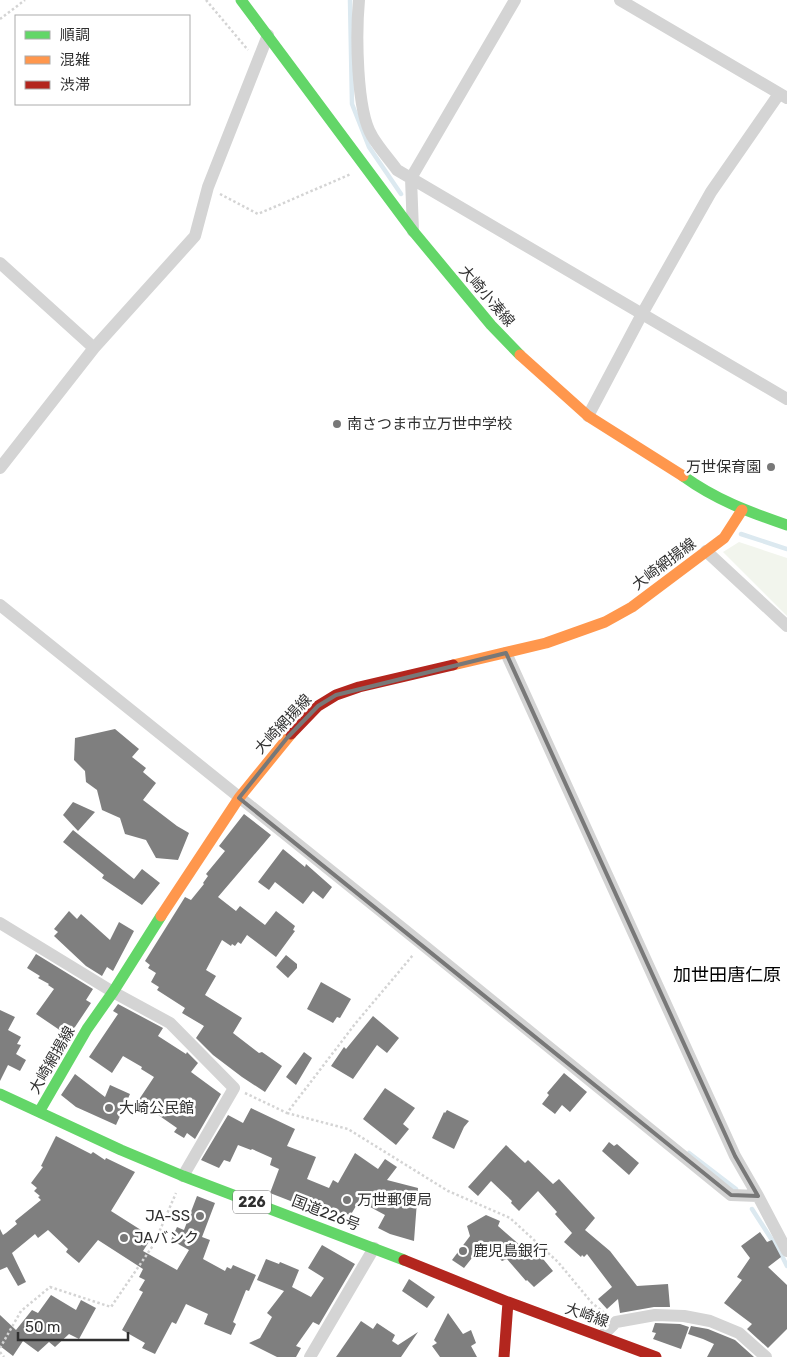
<svg xmlns="http://www.w3.org/2000/svg" width="787" height="1357" font-family="Rubik,'Noto Sans JP',sans-serif">
<rect width="100%" height="100%" fill="#fff"/>
<path fill="#f2f5ed" d="M739,542L787,558V616L723,552Z"/>
<g fill="none" stroke-linecap="round" stroke-linejoin="round">
<path stroke="#dce9f0" stroke-width="4.5" d="M350,0L352,104L369,147L401,194
M741,534L787,549
M689,1153L736,1189
M752,1209L781,1254L787,1266"/>
</g>
<path fill="#7f7f7f" d="M115,729L139,749L132,757L146,768L143,772L156,783L143,800L177,826L189,833L178,860L156,858L146,840L125,834L120,818L102,810L97,790L86,782L85,771L74,760L75,738Z
M73,802L95,812L78,831L63,815Z
M244,814L271,835L218,897L236,911L240,906L265,925L276,911L295,926L293,930L295,931L276,957L247,935L241,944L238,942L235,946L232,944L231,946L222,940L206,970L216,976L205,995L242,1018L233,1033L259,1053L262,1052L282,1066L265,1092L242,1077L213,1055L196,1038L204,1026L182,1013L185,1008L157,990L159,987L151,982L156,973L148,968L150,965L145,961L185,897L191,900L204,884L203,883L208,876L206,874L225,851L219,846Z
M73,830L134,879L142,869L160,883L142,905L102,878L104,875L63,842Z
M283,849L305,867L306,864L332,887L323,899L313,891L303,904L275,882L269,890L258,882Z
M69,911L77,919L81,914L110,940L119,922L134,931L113,971L107,967L102,976L86,966L54,936L58,932L54,929Z
M36,954L93,989L86,1000L91,1003L71,1033L67,1030L64,1033L36,1014L54,989L48,985L49,984L38,978L40,976L27,968Z
M286,955L297,964V968L288,978L276,967Z
M321,982L351,999L340,1018L337,1017L333,1023L307,1009Z
M118,1004L163,1028L158,1036L186,1054L187,1052L198,1063L191,1072L221,1094L195,1139L187,1133L184,1138L174,1132L177,1128L151,1110L149,1113L136,1104L154,1077L141,1069L142,1067L123,1056L112,1073L89,1057L118,1014L113,1011Z
M0,1010L15,1017L8,1030L21,1037L17,1044L21,1045L16,1054L26,1060L20,1071L8,1065L0,1081Z
M373,1016L399,1038L387,1053L377,1045L353,1079L331,1066L344,1047L346,1049Z
M304,1052L312,1058L296,1085L286,1077Z
M564,1073L587,1092L570,1112L562,1105L555,1114L542,1104L549,1095L547,1093Z
M75,1074L105,1097L110,1085L130,1094L116,1125L76,1107L61,1095Z
M385,1088L415,1108L403,1124L409,1129L396,1145L363,1119Z
M251,1108L295,1129L287,1146L316,1157L307,1179L329,1188L333,1180L338,1183L355,1153L378,1169L385,1159L397,1167L387,1180L418,1188L414,1241L390,1234L378,1228L385,1215L359,1201L350,1216L347,1214L346,1216L315,1199L311,1209L270,1193L279,1169L270,1165L272,1158L252,1149L251,1150L238,1145L230,1162L224,1160L219,1168L201,1160L228,1115L243,1123Z
M447,1110L469,1121L464,1127L454,1149L432,1138L444,1112L445,1113Z
M56,1136L91,1154L93,1152L105,1160L106,1158L135,1172L111,1211L152,1237L143,1251L177,1270L189,1250L171,1240L177,1227L184,1230L197,1196L215,1203L202,1237L210,1240L203,1259L225,1271L227,1267L231,1269L233,1265L256,1275L249,1291L246,1290L233,1322L236,1324L231,1335L204,1324L208,1314L186,1304L176,1324L172,1322L155,1354L142,1348L145,1343L122,1330L143,1292L139,1290L145,1280L139,1277L143,1269L98,1240L79,1263L66,1252L68,1249L48,1230L38,1238L35,1234L12,1253L26,1282L18,1286L7,1267L0,1270V1229L3,1235L6,1233L17,1224L15,1221L41,1200L38,1197L40,1196L34,1191L37,1188L31,1183L43,1167L41,1166Z
M609,1142L614,1146L617,1144L639,1163L629,1175L602,1151Z
M506,1145L525,1163L528,1160L553,1184L559,1179L595,1218L585,1230L610,1251L637,1286L668,1284L670,1307H654L620,1313L618,1299L607,1309L598,1299L612,1287L587,1254L584,1257L582,1255L581,1257L564,1242L572,1233L555,1214L557,1212L538,1191L519,1211L511,1203L512,1201L491,1181L478,1196L468,1187Z
M486,1215L500,1221L498,1226L521,1246L524,1242L539,1254L553,1271L534,1287L527,1280L526,1281L507,1259L502,1261L483,1244L464,1268L452,1260L470,1236L467,1226Z
M760,1232L767,1242L772,1240L781,1257L768,1267L787,1285V1329L768,1348L747,1329L752,1324L724,1303L742,1280L737,1277L750,1258L741,1246Z
M322,1245L355,1264L319,1325L313,1322L296,1346L301,1348L296,1357H277L249,1343L260,1338L272,1317L267,1313L284,1291L257,1280L266,1259L279,1264L280,1262L299,1270L292,1287L311,1297L324,1278L308,1268Z
M409,1279L435,1297L427,1308L402,1291Z
M51,1295L76,1310L81,1300L96,1308L79,1339L69,1334L55,1347L49,1342L38,1352L23,1341L13,1356L0,1346V1315L16,1330L32,1310L38,1313Z
M448,1313L463,1334L471,1330L476,1343L471,1346L477,1357H440L432,1346L437,1343L434,1340Z
M361,1321L373,1329L377,1323L395,1335L392,1341L398,1345L418,1332L401,1357H336Z
M655,1323L680,1324L689,1327L681,1349L653,1339L656,1333L652,1332Z
M691,1326L708,1329L735,1340L754,1357H707L714,1344L703,1339L688,1334Z"/>
<g fill="none" stroke-linecap="round" stroke-linejoin="round">
<path stroke="#d4d4d4" stroke-width="2.5" stroke-dasharray="2.5 2.5" stroke-linecap="butt" d="M206,0L248,50
M0,19L25,0
M220,194L258,214L351,174
M245,1093L287,1113L355,1024L413,955
M287,1113L348,1129L448,1191L510,1218L558,1262L592,1303L607,1315
M0,1348L21,1311L50,1287L111,1307L154,1244L176,1193
M0,1352L4,1357"/>
<path stroke="#d4d4d4" stroke-width="12" d="M359,0C356,32 356,110 372,136C379,148 389,159 397,170L787,399
M620,0L787,98
M413,231L411,178L515,0
M0,263L94,348
M588,416L642,314L711,192L779,94
M0,468L94,348L195,236L208,187L268,35
M706,551L787,626
M0,605L422,944L731,1195L758,1196
M506,653L735,1156L758,1196L787,1251
M0,923L113,992L170,1023L234,1088L183,1176
M602,1336L616,1322L655,1315L684,1316L710,1321L739,1333L766,1357
M310,1357L374,1248"/>
<path stroke="#63d668" stroke-width="11" d="M241,0L413,231L491,325L520,355
M683,476C716,500 749,512 787,525
M0,1094L121,1150L183,1176L404,1260
M39,1112L87,1029L113,992L161,916"/>
<path stroke="#ff974d" stroke-width="11" d="M520,355L588,416L683,476
M453,665L546,643L605,622L632,607L724,538L742,510
M161,916L239,798L291,734"/>
<path stroke="#b3261e" stroke-width="11" d="M291,734L318,706L336,695L359,687L453,665
M404,1260L508,1302L504,1357
M508,1302L656,1357"/>
</g>
<path fill="none" stroke="#787878" stroke-width="4" stroke-linejoin="round" d="M506,653L735,1156L758,1196L731,1195L239,798L287,738L318,706L336,695Z"/>
<g fill="#787878" stroke="#fff" stroke-width="2">
<circle cx="337" cy="424" r="5"/>
<circle cx="771" cy="467" r="5"/>
<circle cx="109" cy="1108" r="5"/>
<circle cx="347" cy="1200" r="5"/>
<circle cx="200" cy="1216" r="5"/>
<circle cx="124" cy="1238" r="5"/>
<circle cx="463" cy="1251" r="5"/>
</g>
<g text-anchor="middle" stroke-width="5" stroke-linejoin="round" paint-order="stroke">
<rect fill="#fff" stroke="#6e6e6e" stroke-width="1" x="233" y="1190.5" width="38" height="23" rx="4"/>
<g font-size="14" font-weight="bold" fill="#303030">
<text x="252" y="1207">226</text>
</g>
<g font-size="15" fill="#303030" stroke="#fff">
<text transform="translate(487 296) rotate(49)" y="5">大崎小湊線</text>
<text transform="translate(664 564) rotate(-37)" y="5">大崎網揚線</text>
<text transform="translate(283 724) rotate(-47)" y="5">大崎網揚線</text>
<text transform="translate(52 1060) rotate(-60)" y="5">大崎網揚線</text>
<text transform="translate(326 1213) rotate(21)" y="5">国道226号</text>
<text transform="translate(587 1315) rotate(19)" y="5">大崎線</text>
</g>
<g font-size="15" fill="#303030" stroke="#fff" text-anchor="start">
<text x="347" y="429">南さつま市立万世中学校</text>
<text x="761" y="472" text-anchor="end">万世保育園</text>
<text x="119" y="1113">大崎公民館</text>
<text x="357" y="1205">万世郵便局</text>
<text x="190" y="1221" text-anchor="end">JA-SS</text>
<text x="134" y="1243">JAバンク</text>
<text x="473" y="1256">鹿児島銀行</text>
</g>
<g font-size="18" fill="#000" stroke="#fff">
<text x="727" y="981">加世田唐仁原</text>
</g>
</g>
<rect x="15" y="15" width="175" height="90" fill="#ffffff" stroke="#acacac"/>
<rect x="25" y="31" width="25" height="8" fill="#63d668" stroke="#acacac"/>
<text x="60" y="40" font-size="15" fill="#303030">順調</text>
<rect x="25" y="56" width="25" height="8" fill="#ff974d" stroke="#acacac"/>
<text x="60" y="65" font-size="15" fill="#303030">混雑</text>
<rect x="25" y="81" width="25" height="8" fill="#b3261e" stroke="#acacac"/>
<text x="60" y="90" font-size="15" fill="#303030">渋滞</text>
<path d="M18 1332v8h110v-8" fill="none" stroke="#303030" stroke-width="2.5"/>
<text x="25" y="1332" font-size="15" fill="#303030" stroke="#ffffff" stroke-width="4" paint-order="stroke">50 m</text>
</svg>
